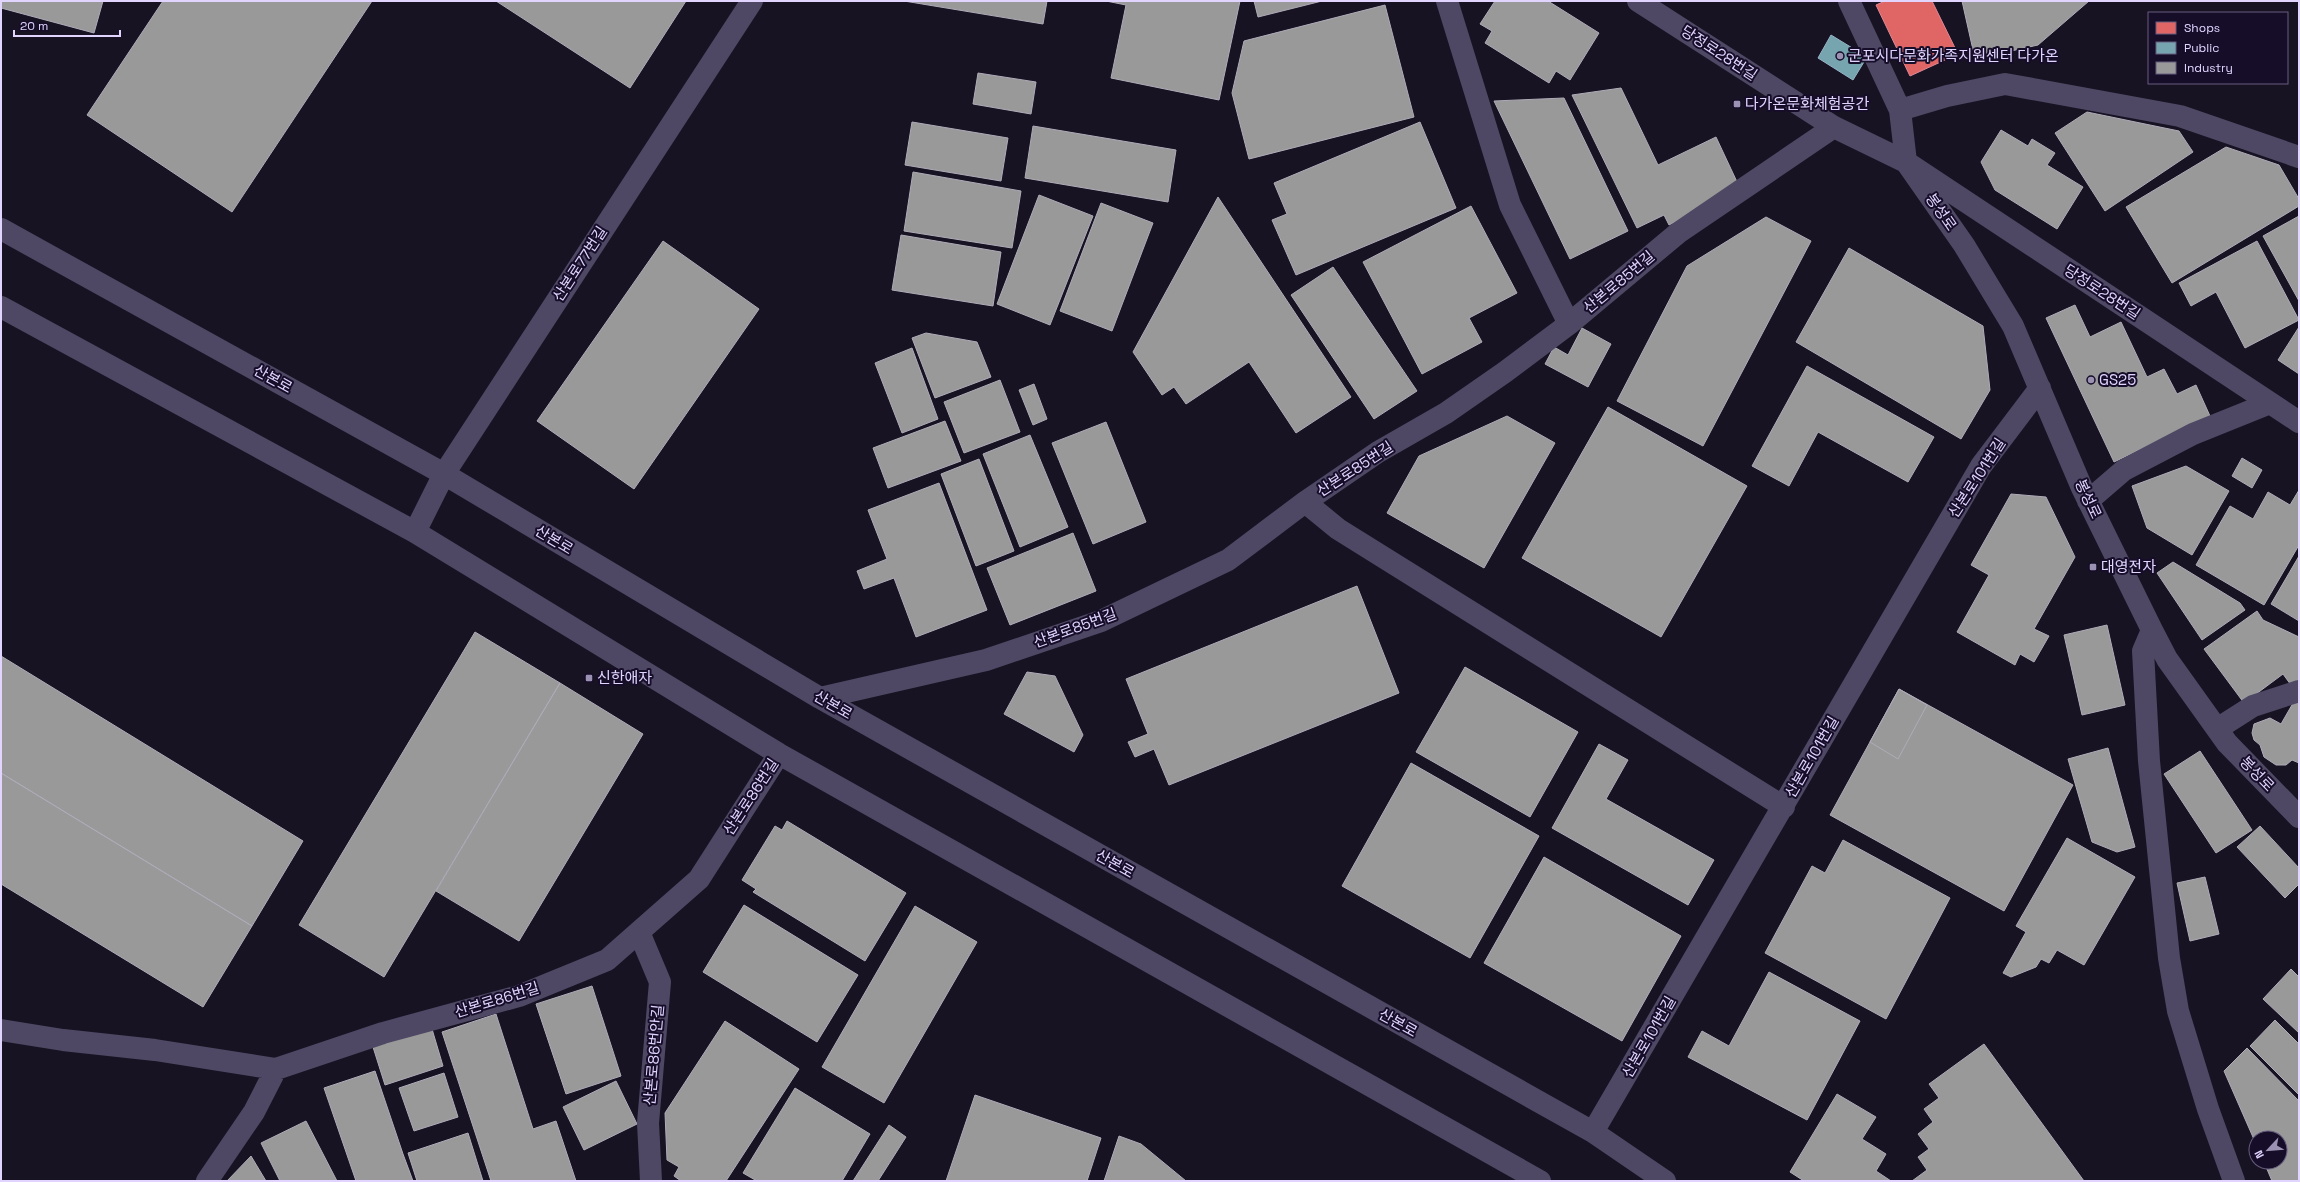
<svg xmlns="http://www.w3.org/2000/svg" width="2300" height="1182" font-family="'Space Grotesk','Noto Sans KR',sans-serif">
<rect width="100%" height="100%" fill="#181323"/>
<path fill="#e06666" stroke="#e08794" d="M1885,1H1932L1958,54L1910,76L1876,5Z"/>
<path fill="#76a5af" stroke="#96b3c7" d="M1831,35L1867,57L1853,80L1818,58Z"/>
<path fill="#999" stroke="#afabb8" d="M1,1H103L94,33L1,8Z
M163,1H372L232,212L87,115Z
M496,1H686L630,88Z
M904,1H1047L1043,24Z
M1106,1H1240L1219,100L1111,78L1126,5Z
M1254,1H1322L1258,17Z
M1495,1H1548L1599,33L1570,80L1556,71L1549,83L1485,43L1492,31L1480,24Z
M1962,1H2089L2038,45L1975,59Z
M1385,5L1414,117L1249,159L1232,93L1244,41Z
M978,73L1036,82L1031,114L973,104Z
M1621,88L1658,165L1716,137L1738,184L1715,202L1669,225L1664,215L1637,228L1572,95Z
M1564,98L1628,231L1570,259L1494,101Z
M2087,112L2179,131L2193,152L2105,211L2055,133Z
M912,122L1008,138L1001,181L905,165Z
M1420,122L1456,208L1296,275L1272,220L1287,214L1274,183Z
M1033,126L1176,150L1168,202L1025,178Z
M2001,130L2028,146L2032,139L2055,153L2047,165L2083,187L2057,229L1995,190L1981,162Z
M2226,147L2279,165L2299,199V206L2172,283L2126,207Z
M913,172L1021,191L1012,248L904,231Z
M1039,195L1093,216L1050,325L997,304Z
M1218,197L1351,397L1296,433L1249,362L1186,404L1174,387L1162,395L1133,352Z
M1101,203L1153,223L1112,331L1060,311Z
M1471,206L1517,293L1469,318L1482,342L1422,374L1363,262Z
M2299,216V301L2263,236Z
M1766,217L1811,241L1703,446L1617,401L1687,266Z
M901,235L1001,252L993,306L892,290Z
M663,241L759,309L634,489L537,421Z
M2257,241L2299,320L2245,348L2216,292L2191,306L2179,283Z
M1849,248L1983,326L1990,390L1961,439L1796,342Z
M1333,267L1417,391L1374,419L1291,295Z
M2075,305L2090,337L2121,322L2147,377L2164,369L2177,394L2196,385L2210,416L2114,462L2046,318Z
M2299,327V374L2278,360Z
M1582,328L1611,344L1588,387L1545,364L1554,347L1568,355Z
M926,333L977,342L991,377L935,398L912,338Z
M912,348L938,419L902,433L875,363Z
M1807,366L1934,437L1908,482L1818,432L1789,486L1752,466Z
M1000,380L1020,432L964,453L944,402Z
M1034,384L1047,419L1033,425L1019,390Z
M1608,407L1747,486L1661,637L1522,558Z
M1507,416L1555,443L1484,568L1387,513L1419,456Z
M945,421L961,461L888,488L873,448Z
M1106,422L1146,522L1093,544L1052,443Z
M1030,435L1068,527L1020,547L983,454Z
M2242,458L2262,470L2252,488L2232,476Z
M979,459L1014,551L976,566L941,474Z
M2186,466L2229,491L2192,555L2147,528L2132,486Z
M939,483L987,610L916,637L894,578L864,589L857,571L887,559L868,510Z
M2299,490V545L2264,605L2196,565L2230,506L2253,519L2268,492L2290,505Z
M2011,494L2046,497L2075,557L2034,629L2049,636L2034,662L2020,654L2015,665L1957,632L1989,575L1971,565Z
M1073,533L1096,591L1010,625L987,568Z
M2299,556V621L2271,604Z
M2173,562L2240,603L2245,610L2202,640L2157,573Z
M1357,586L1399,693L1169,785L1154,749L1135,757L1128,742L1148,734L1126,679Z
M2257,611L2263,620L2299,637V679L2291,685L2283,674L2244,703L2204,649Z
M2107,625L2125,705L2082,715L2064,635Z
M475,632L560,683L384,977L299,925Z
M1,656L303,841L252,926L1,773Z
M1465,667L1578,732L1530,817L1416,752Z
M1027,672L1055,676L1083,735L1074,752L1004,714Z
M560,683L643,734L519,941L436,891Z
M1899,689L2073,785L2004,911L1830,815Z
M1899,689L1927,705L1898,759L1870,742Z
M2296,698L2299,699V763L2292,760L2286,765H2276L2264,757L2260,745L2254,740L2252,733L2254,724L2270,718L2281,724Z
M1599,744L1628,760L1606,799L1714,860L1688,905L1552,828Z
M2108,748L2135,847L2117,852L2092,842L2068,759Z
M2200,751L2252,830L2216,853L2164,774Z
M1411,763L1539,836L1470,958L1342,886Z
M1,773L252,926L203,1007L1,884Z
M787,821L906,893L865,961L753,892L756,889L742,880L775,826L782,830Z
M2260,826L2299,868V884L2285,898L2237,847Z
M2067,838L2135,877L2084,965L2057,950L2049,963L2041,959L2036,967L2011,977L2003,973L2026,932L2016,926Z
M1843,840L1950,898L1886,1019L1765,953L1812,866L1825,873Z
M1544,857L1681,936L1622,1041L1484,963Z
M2205,877L2219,934L2190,941L2177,883Z
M744,905L858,975L817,1042L703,972Z
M915,906L977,942L884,1103L822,1067Z
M2291,969L2299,977V1033L2263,999Z
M1769,972L1860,1021L1807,1120L1688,1057L1702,1031L1729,1046Z
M592,986L621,1076L566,1094L536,1004Z
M496,1014L533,1129L556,1121L576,1181H491L442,1032Z
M2275,1020L2299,1044V1095L2250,1046Z
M725,1021L799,1069L726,1181H681L674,1176L679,1167L667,1160L665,1113Z
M432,1029L443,1066L385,1085L373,1047Z
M1984,1044L2084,1181H1912L1927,1170L1918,1157L1929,1149L1918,1134L1933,1122L1924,1109L1939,1098L1929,1084Z
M2247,1048L2299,1101V1181H2272L2264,1162H2280V1138H2256V1144L2224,1071Z
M375,1071L403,1154L413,1181H356L324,1088Z
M444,1073L458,1117L414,1131L399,1088Z
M616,1081L637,1124L584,1150L563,1107Z
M795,1088L870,1134L842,1181H757L743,1173Z
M1837,1094L1876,1117L1862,1139L1886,1154L1876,1171L1891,1181H1804L1790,1172Z
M975,1095L1101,1138L1087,1181H946Z
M306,1121L337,1181H280L261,1143Z
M889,1125L906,1137L878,1181H853Z
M468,1133L483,1181H417L408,1153Z
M1119,1136L1141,1144L1186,1181H1104Z
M251,1156L266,1181H227Z"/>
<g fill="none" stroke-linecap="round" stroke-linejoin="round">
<path stroke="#4e4864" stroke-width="22" d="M1447,1L1510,205L1569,324
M1638,1L1834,127L1906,162L2299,422
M1849,1L1900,110L1906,162L1964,245L2013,326L2082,488L2152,630L2167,659L2227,743L2299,817
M1900,110L1947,96L2005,84L2180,116L2299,157
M1,229L444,474L820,698L1593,1132L1665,1181
M1,307L415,532L779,754L1540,1181
M2088,501L2124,470L2193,434L2270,403
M1305,502L1338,529L1784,807
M415,532L444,474L752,1
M2152,630L2143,651L2149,761L2169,958L2178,1011L2208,1109L2234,1181
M820,698L986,660L1101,621L1228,560L1305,502L1378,452L1446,413L1505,372L1569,324L1678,233L1834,127
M2217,729L2253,706L2299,691
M639,932L660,982L648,1123L651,1181
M1,1030L63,1040L155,1050L276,1069
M1593,1132L1981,466L2040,388
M207,1181L254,1112L276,1069L383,1033L519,996L607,960L699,879L779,754"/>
</g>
<g fill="#9b91b2" stroke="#160d29" stroke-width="1.5">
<circle cx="1840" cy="56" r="4"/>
<rect x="1733" y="100" width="8" height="8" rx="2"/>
<circle cx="2091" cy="380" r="4"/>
<rect x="2089" y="563" width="8" height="8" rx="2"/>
<rect x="585" y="674" width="8" height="8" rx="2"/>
</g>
<g text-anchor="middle" stroke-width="4" stroke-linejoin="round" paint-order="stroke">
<g font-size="15" fill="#e1d5ff" stroke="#160d29">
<text transform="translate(1719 53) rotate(33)" y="5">당정로28번길</text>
<text transform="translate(1941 212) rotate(55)" y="5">봉성로</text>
<text transform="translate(580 264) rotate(-57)" y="5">산본로77번길</text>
<text transform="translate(1619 282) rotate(-40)" y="5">산본로85번길</text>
<text transform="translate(2102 292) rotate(33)" y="5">당정로28번길</text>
<text transform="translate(273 379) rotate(29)" y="5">산본로</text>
<text transform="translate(1355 469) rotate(-33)" y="5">산본로85번길</text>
<text transform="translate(1977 478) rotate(-57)" y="5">산본로101번길</text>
<text transform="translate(2088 499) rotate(65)" y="5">봉성로</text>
<text transform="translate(554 540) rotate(31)" y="5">산본로</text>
<text transform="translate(1075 628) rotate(-20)" y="5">산본로85번길</text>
<text transform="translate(833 705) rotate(30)" y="5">산본로</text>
<text transform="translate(1812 757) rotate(-60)" y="5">산본로101번길</text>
<text transform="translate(2257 774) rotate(46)" y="5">봉성로</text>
<text transform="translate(751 797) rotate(-57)" y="5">산본로86번길</text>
<text transform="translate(1115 864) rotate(29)" y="5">산본로</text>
<text transform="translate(497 1000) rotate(-17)" y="5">산본로86번길</text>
<text transform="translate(1398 1023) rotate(29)" y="5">산본로</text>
<text transform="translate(1649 1037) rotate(-60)" y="5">산본로101번길</text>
<text transform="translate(654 1055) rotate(-85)" y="5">산본로86번안길</text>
</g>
<g font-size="15" fill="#e1d5ff" stroke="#160d29" text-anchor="start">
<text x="1848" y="61">군포시다문화가족지원센터 다가온</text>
<text x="1745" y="109">다가온문화체험공간</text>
<text x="2099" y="385">GS25</text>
<text x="2101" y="572">대영전자</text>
<text x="597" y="683">신한애자</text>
</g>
</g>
<rect width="2300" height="1182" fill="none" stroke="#e1d5ff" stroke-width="4"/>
<rect x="2148" y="12" width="140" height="72" fill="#160d29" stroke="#675d7f"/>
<rect x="2156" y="22" width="20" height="12" fill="#e06666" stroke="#675d7f"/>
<text x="2184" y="32" font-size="12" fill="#e1d5ff">Shops</text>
<rect x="2156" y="42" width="20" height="12" fill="#76a5af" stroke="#675d7f"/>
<text x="2184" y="52" font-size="12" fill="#e1d5ff">Public</text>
<rect x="2156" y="62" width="20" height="12" fill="#999999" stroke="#675d7f"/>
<text x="2184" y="72" font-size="12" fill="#e1d5ff">Industry</text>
<g transform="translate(2268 1150) rotate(244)"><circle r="19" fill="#160d29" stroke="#675d7f"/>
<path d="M0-3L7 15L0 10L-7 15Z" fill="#9b91b2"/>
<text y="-6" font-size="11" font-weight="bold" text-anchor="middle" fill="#e1d5ff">N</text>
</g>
<path d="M14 30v6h106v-6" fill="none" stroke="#e1d5ff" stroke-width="2"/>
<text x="20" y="30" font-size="12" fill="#e1d5ff" stroke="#160d29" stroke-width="3" paint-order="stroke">20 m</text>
</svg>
